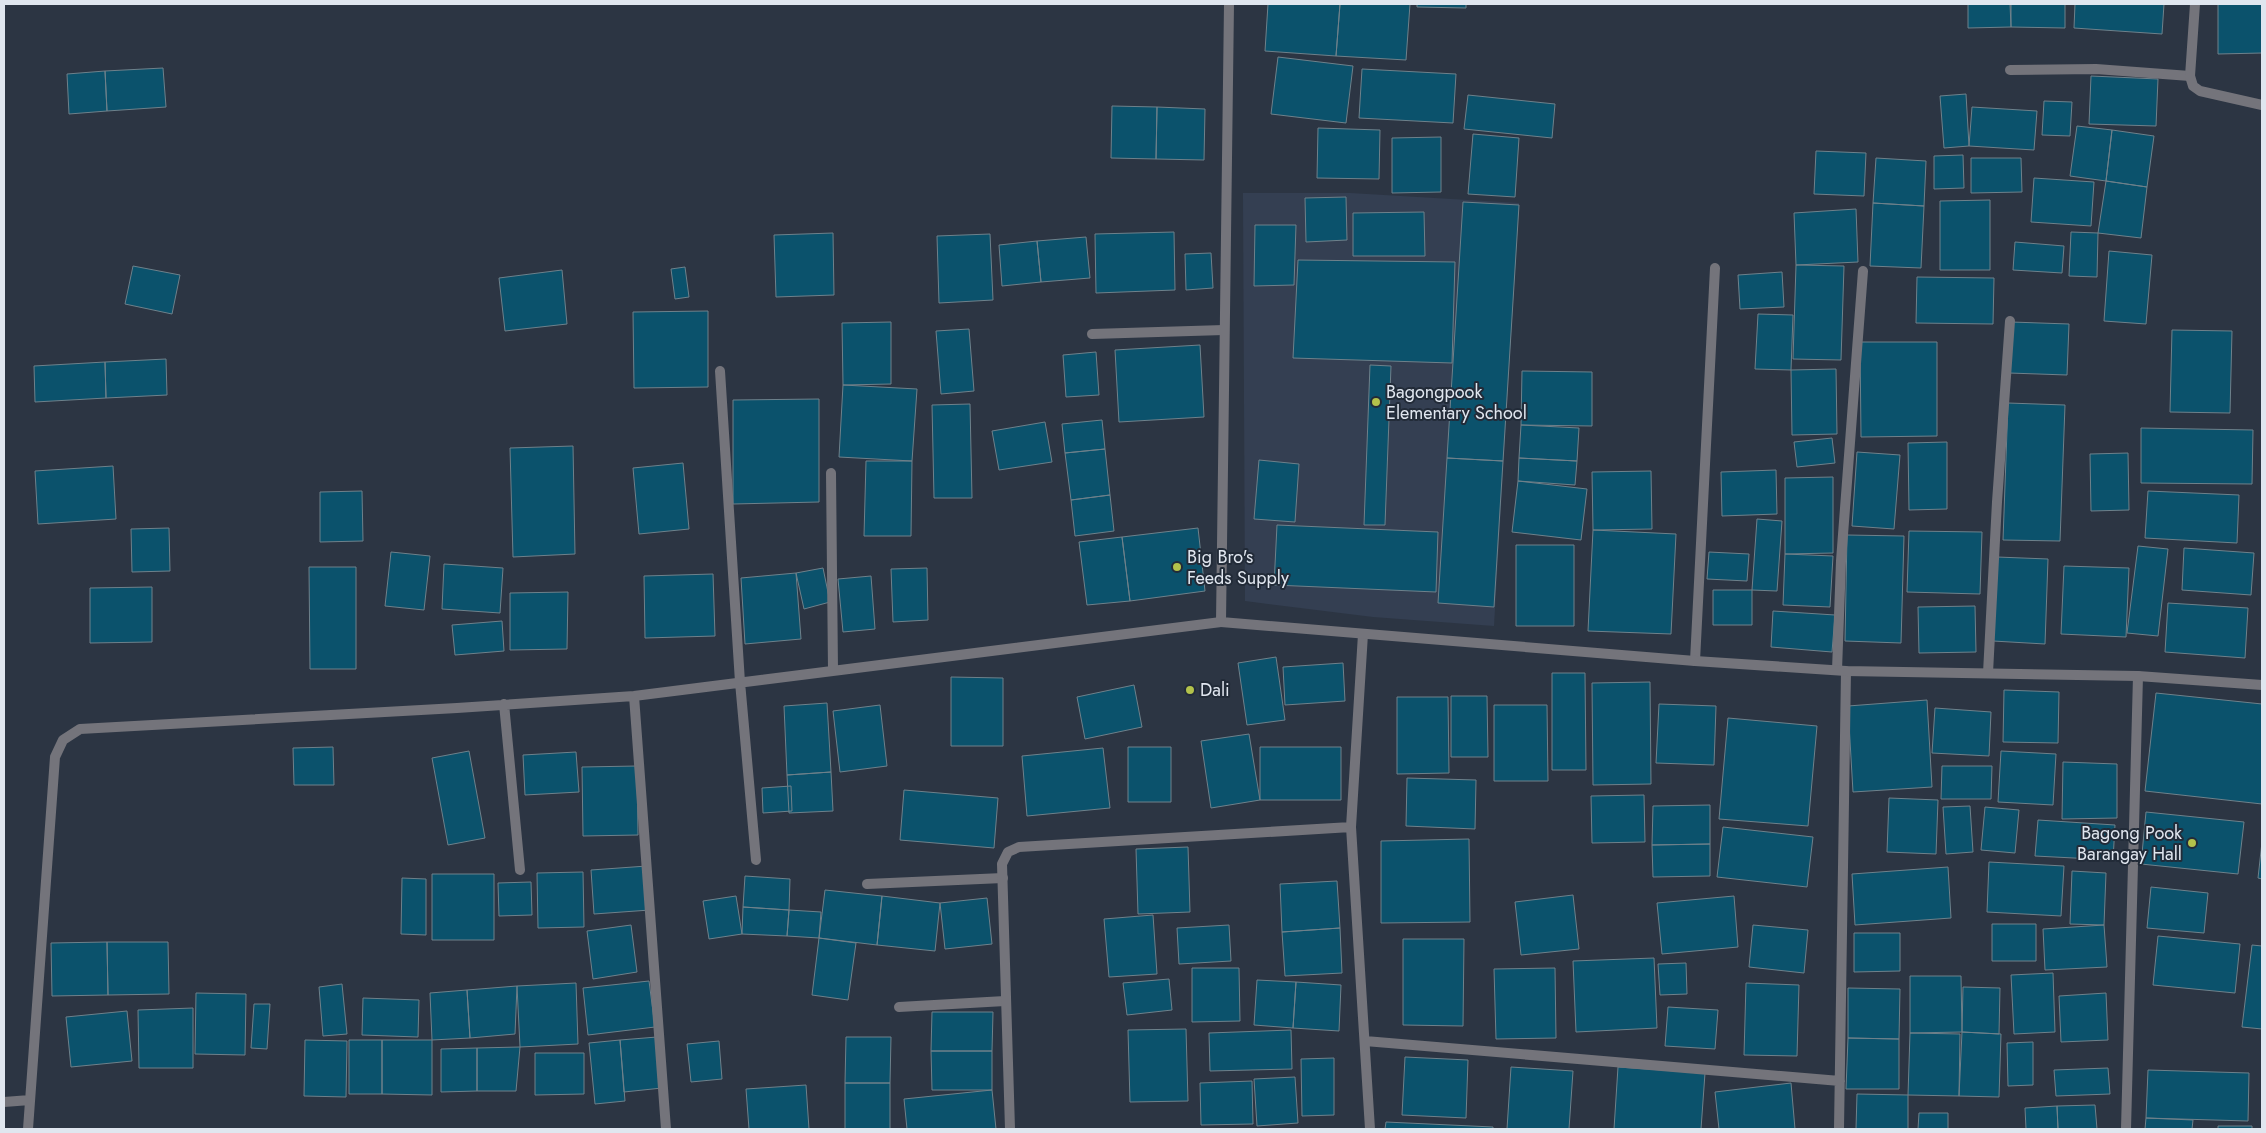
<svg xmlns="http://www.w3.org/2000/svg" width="2266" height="1133" font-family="Jost,sans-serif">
<rect width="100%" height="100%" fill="#2c3543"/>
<path fill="#343f52" d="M1243,193H1350L1519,203L1494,626L1373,617L1245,601Z"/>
<path fill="#0b526c" stroke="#6e818b" d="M1268,4H1340L1336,56L1265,51Z
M1340,4H1410L1406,60L1336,56Z
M1417,4H1466V8L1417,7Z
M1968,4H2010L2011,27L1968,28Z
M2011,4H2065V28L2011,27Z
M2075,4H2164L2162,34L2074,28Z
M2218,4H2262V53L2218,54Z
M1278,57L1353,66L1346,123L1271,114Z
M163,68L166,107L107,111L105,71Z
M1362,69L1456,74L1453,123L1359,118Z
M105,71L107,111L69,114L67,74Z
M2091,76L2158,79L2156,126L2089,124Z
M1966,94L1969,146L1944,148L1940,96Z
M1468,95L1555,104L1552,138L1464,129Z
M2044,101L2072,102L2070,136L2042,135Z
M1112,106L1157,107L1156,159L1111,158Z
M1157,107L1205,109L1204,160L1156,159Z
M1972,107L2037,111L2034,150L1969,146Z
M2077,126L2112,130L2106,181L2070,176Z
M1318,128L1380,130L1379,179L1317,178Z
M2112,130L2154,136L2147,187L2106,181Z
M1473,134L1519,138L1515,197L1468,194Z
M1441,137V192L1392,193V138Z
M1816,151L1866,153L1864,196L1814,194Z
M1963,155L1964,188L1934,189V156Z
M1876,158L1926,161L1924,206L1873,203Z
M1971,158H2021L2022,192L1971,193Z
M2034,178L2094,182L2091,226L2031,222Z
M2106,181L2147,187L2141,238L2098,233Z
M1346,197L1347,240L1306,242L1305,198Z
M1990,200V270H1940V201Z
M1463,202L1519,205L1503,461L1447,458Z
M1873,203L1924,206L1921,268L1870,266Z
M1856,209L1858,262L1796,265L1794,213Z
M1424,212L1425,256H1353V213Z
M1255,225H1296L1294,285L1254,286Z
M1174,232L1175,290L1096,293L1095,234Z
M2071,232L2098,233L2097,277L2069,276Z
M833,233L834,295L776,297L774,235Z
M990,234L993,300L939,303L937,236Z
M1086,237L1090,278L1041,282L1037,241Z
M1037,241L1041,282L1002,286L999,245Z
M2015,242L2064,246L2062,273L2013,270Z
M2109,251L2152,255L2146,324L2104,321Z
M1211,253L1213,288L1186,290L1185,254Z
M1298,260L1455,262L1452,363L1293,358Z
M1796,265L1844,266L1841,360L1793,359Z
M133,266L180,275L172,314L125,304Z
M685,267L689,297L675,299L671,269Z
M562,270L567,324L505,331L499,278Z
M1782,272L1784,307L1740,309L1738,275Z
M1917,277L1994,278L1993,324L1916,323Z
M708,311V387L634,388L633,312Z
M1758,314L1793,315L1791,370L1755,369Z
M891,322V384L843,385L842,323Z
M2011,322L2069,324L2067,375L2009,373Z
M969,329L974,391L941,394L936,331Z
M2172,330L2232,331L2230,413L2170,412Z
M1860,342H1937V436L1861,437Z
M1200,345L1204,417L1119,422L1115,350Z
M1096,352L1099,395L1066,397L1063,355Z
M166,359L167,395L106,398L105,362Z
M105,362L106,398L35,402L34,366Z
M1370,365L1391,366L1385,525H1364Z
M1836,369L1837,434L1792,435L1791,370Z
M1522,371L1592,372V426L1521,425Z
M843,385L917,389L912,461L839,457Z
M819,399V502L733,504V400Z
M2008,403L2065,405L2060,541L2003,540Z
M970,404L972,498H934L932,405Z
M1102,420L1105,449L1065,453L1062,424Z
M1045,422L1052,462L999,470L992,431Z
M1521,425L1579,428L1577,461L1519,458Z
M2141,428L2253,430L2252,484L2141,483Z
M1832,438L1835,463L1797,467L1794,442Z
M1947,442V509L1909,510L1908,443Z
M573,446L575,554L513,557L510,448Z
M1105,449L1110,495L1071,500L1065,453Z
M1857,452L1900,455L1894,529L1852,526Z
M2128,453L2129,510L2091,511L2090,454Z
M1447,458L1503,461L1494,607L1438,603Z
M1519,458L1577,461L1575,485L1518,481Z
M1259,460L1299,464L1295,522L1254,519Z
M866,461H912L911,536H864Z
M683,463L689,529L639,534L633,468Z
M113,466L116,519L38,524L35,471Z
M1776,470L1777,514L1722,516L1721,472Z
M1651,471L1652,529L1593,530L1592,472Z
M1833,477V553L1785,554V478Z
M1518,481L1587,489L1581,540L1512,532Z
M362,491L363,541L320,542V492Z
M2148,491L2239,495L2237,543L2145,538Z
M1110,495L1114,531L1075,536L1071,500Z
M1757,519L1782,521L1777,591L1752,590Z
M1277,525L1438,532L1436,592L1274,585Z
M169,528L170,571L132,572L131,529Z
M1198,528L1205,591L1130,601L1122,537Z
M1593,530L1676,534L1671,634L1588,631Z
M1909,531L1982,532L1980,594L1907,592Z
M1847,535L1904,536L1901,643L1845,641Z
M1122,537L1130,601L1087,605L1079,542Z
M1516,545H1574V626H1516Z
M2138,546L2168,549L2158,636L2127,633Z
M2184,548L2254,553L2251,595L2182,590Z
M391,552L430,556L424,610L385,606Z
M1709,552L1749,554L1747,581L1707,579Z
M1785,554L1833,556L1830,607L1783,605Z
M1997,557L2048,559L2045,644L1993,641Z
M444,564L503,568L500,613L442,609Z
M2064,566L2129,568L2126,637L2061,634Z
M309,567H356V669H310Z
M823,568L830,602L804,609L796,573Z
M927,568L928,620L893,622L891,569Z
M796,573L801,639L745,644L741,578Z
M713,574L715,636L645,638L644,576Z
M871,576L875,629L843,632L838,579Z
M152,587V642L90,643V588Z
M1713,590H1752V625H1713Z
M568,592L567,649L510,650V593Z
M2168,603L2248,608L2245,658L2165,652Z
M1975,606L1976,652L1919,653L1918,607Z
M1773,611L1835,615L1832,652L1771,647Z
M502,621L504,651L455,655L452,625Z
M1276,657L1285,720L1247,725L1238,663Z
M1343,663L1345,701L1285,705L1283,667Z
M1552,673H1585L1586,770H1552Z
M951,677L1003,678V746H951Z
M1650,682L1651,784L1593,785L1592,683Z
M1134,685L1142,727L1085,739L1077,697Z
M2004,690L2059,692L2058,743L2003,742Z
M2156,693L2262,704V804L2145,791Z
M1451,696H1487L1488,757H1451Z
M1397,697H1448L1449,773L1397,774Z
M1927,700L1932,787L1853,792L1848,706Z
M827,703L831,772L787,775L784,706Z
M1659,704L1716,706L1714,765L1656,763Z
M880,705L887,766L840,772L833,711Z
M1494,705H1547L1548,781H1494Z
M1935,708L1991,712L1989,756L1932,753Z
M1728,718L1817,726L1808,826L1719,819Z
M1249,734L1260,800L1211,808L1201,741Z
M333,747L334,785H294L293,748Z
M1128,747H1171V802H1128Z
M1260,747H1341V800H1260Z
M1103,748L1110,808L1027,816L1022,756Z
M469,751L485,838L448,845L432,758Z
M2001,751L2056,754L2053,805L1998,802Z
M576,752L579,792L525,795L523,755Z
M2063,762L2117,764V818L2062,819Z
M637,766L638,835L583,836L582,767Z
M1942,766H1992L1991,799H1941Z
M831,772L833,811L789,813L787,775Z
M1407,778L1476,780L1475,829L1406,826Z
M791,786L792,811L763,813L762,788Z
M904,790L998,798L994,848L900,840Z
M1644,795L1645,842L1592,843L1591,796Z
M1889,798L1938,800L1936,854L1887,852Z
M1710,805V844L1652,845L1653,806Z
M1970,806L1973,852L1946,854L1943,807Z
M1985,807L2019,810L2015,853L1981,850Z
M2146,812L2244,822L2238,874L2141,864Z
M2038,820L2115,825L2113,860L2035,856Z
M1723,827L1813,837L1807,887L1717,877Z
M1469,839L1470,922L1381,923V841Z
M2262,842V879L2258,878Z
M1710,844V876L1653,877L1652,845Z
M1188,847L1190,912L1138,914L1136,849Z
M1989,862L2064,866L2061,916L1987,912Z
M647,866L650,910L594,914L591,870Z
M1948,867L1951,918L1855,925L1852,874Z
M2072,871L2106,873L2104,925L2070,924Z
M583,872L584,927L538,928L537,873Z
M432,874H494V940H432Z
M745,876L790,879L789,910L743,907Z
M402,878L426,879V935L401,934Z
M1337,881L1340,928L1282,932L1280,884Z
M531,882L532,915L499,916L498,883Z
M2151,887L2208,893L2204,933L2147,928Z
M825,890L882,896L877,945L819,938Z
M1573,895L1579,949L1521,955L1515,902Z
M736,896L742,934L709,939L703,901Z
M882,896L940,903L935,951L877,945Z
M1734,896L1738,947L1662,954L1657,903Z
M987,898L992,944L945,949L940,903Z
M743,907L789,910L787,936L742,934Z
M789,910L821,912L819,938L787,936Z
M1153,915L1157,974L1109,977L1104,919Z
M1992,924H2036V961H1992Z
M631,925L637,972L593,979L587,931Z
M1229,925L1231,961L1179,964L1177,928Z
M1753,925L1808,930L1804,973L1749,967Z
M2104,925L2107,967L2045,970L2043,929Z
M1340,928L1342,973L1285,976L1282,932Z
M1854,933H1900V971L1854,972Z
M2158,936L2240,944L2235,993L2153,985Z
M819,938L856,943L848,1000L812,995Z
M1403,939H1464L1463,1026L1403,1025Z
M107,942L108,995L52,996L51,943Z
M107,942H168L169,994L108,995Z
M2252,945L2262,946V1029L2242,1027Z
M1654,958L1657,1028L1576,1032L1573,961Z
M1686,963L1687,994L1660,995L1658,964Z
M1192,968H1239L1240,1021L1192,1022Z
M1555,968L1556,1038L1496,1039L1494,969Z
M2053,973L2055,1032L2014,1034L2011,975Z
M1910,976H1961L1962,1032L1910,1033Z
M1169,979L1172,1010L1127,1015L1123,983Z
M1257,980L1296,982L1293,1028L1254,1025Z
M649,981L655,1027L588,1035L583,988Z
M1296,982L1341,985L1339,1031L1293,1028Z
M576,983L578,1044L520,1047L517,986Z
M1746,983L1799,985L1797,1056L1744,1055Z
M342,984L347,1034L323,1036L319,987Z
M517,986L515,1034L470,1038L467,990Z
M1963,987L2000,988L1999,1034L1962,1032Z
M1848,988L1900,989L1899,1039L1848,1038Z
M467,990L470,1038L432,1040L430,993Z
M196,993L246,994L245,1055L195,1054Z
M2106,993L2108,1040L2061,1042L2059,996Z
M363,998L419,1000L418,1037L362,1035Z
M254,1004H270L267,1049L251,1048Z
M1668,1007L1718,1010L1715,1049L1665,1046Z
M193,1008V1068H139L138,1010Z
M127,1011L132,1061L71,1067L66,1017Z
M932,1012H993L992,1051H931Z
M1186,1029L1188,1101L1130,1102L1128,1030Z
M1291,1030L1292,1069L1210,1071L1209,1033Z
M1962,1032L2001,1034L1999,1097L1959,1096Z
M1910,1033L1960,1034L1959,1096L1908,1095Z
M657,1037L662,1088L624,1092L620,1040Z
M846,1037H891L890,1083H845Z
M1848,1038L1899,1039V1089H1846Z
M305,1040L347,1041L346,1097L304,1096Z
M349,1040H382V1094H349Z
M382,1040H432V1095L382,1094Z
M620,1040L625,1101L595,1104L589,1043Z
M719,1041L722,1079L691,1082L687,1044Z
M2033,1042V1085L2008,1086L2007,1043Z
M520,1047L516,1091H477V1048Z
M477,1048V1091L441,1092V1049Z
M931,1051H992V1090H932Z
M535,1053H584V1094L535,1095Z
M1405,1057L1468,1060L1466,1118L1402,1115Z
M1334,1058V1115L1302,1116L1301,1059Z
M1511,1067L1573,1071L1569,1129H1507Z
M1618,1067L1705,1073L1701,1129H1614Z
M2108,1068L2110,1094L2056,1096L2054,1070Z
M2148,1070L2249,1073L2248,1121L2146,1118Z
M1295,1077L1298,1123L1257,1126L1254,1079Z
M1252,1081L1253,1124L1201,1125L1200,1083Z
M845,1083H890V1129H845Z
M1791,1083L1795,1129H1719L1715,1092Z
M806,1085L809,1129H749L746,1089Z
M992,1090L996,1129H907L904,1099Z
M1857,1094L1908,1095V1129H1856Z
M2095,1105L2097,1129H2058L2057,1106Z
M2057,1106L2058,1129H2026L2025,1108Z
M1919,1113H1948V1129H1918Z
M2146,1118L2193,1120L2192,1129H2145Z
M1386,1122L1493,1127V1129H1385Z
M2218,1126H2252V1129H2218Z"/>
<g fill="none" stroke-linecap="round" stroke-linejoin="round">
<path stroke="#74747b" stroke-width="10" d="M2010,70L2096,69L2190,76
M1092,334L1224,330
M867,884L1003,878
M899,1007L1005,1001"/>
<path stroke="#74747b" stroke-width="10" d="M2195,4L2190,76L2193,86L2200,91L2262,105
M720,371L740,682L756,860
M831,473L833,670
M1363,634L1351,827L1370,1129
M1695,661L1715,268
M1837,670L1841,561L1863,271
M1988,673L1997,502L2010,321
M634,696L666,1129
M504,704L520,870
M1365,1041L1840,1081
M4,1102L30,1100
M28,1129L55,757L63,740L80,729L457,708L634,696L1221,622
M1010,1129L1002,864L1008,852L1019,847L1351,827
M1839,1129L1846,671
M2126,1129L2138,676"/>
<path stroke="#74747b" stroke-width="10" d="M1229,4L1221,622L1695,661L1846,671L2138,676L2262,685"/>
</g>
<g fill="#b3c24b" stroke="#222b38" stroke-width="2">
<circle cx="1376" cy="402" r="5"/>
<circle cx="1177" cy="567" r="5"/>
<circle cx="1190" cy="690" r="5"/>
<circle cx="2192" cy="843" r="5"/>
</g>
<g text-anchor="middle" stroke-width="4" stroke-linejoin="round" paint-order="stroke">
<g font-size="18" fill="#e0e6ef" stroke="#222b38" text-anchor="start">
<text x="1386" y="398">Bagongpook<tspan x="1386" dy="21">Elementary School</tspan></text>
<text x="1187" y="563">Big Bro's<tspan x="1187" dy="21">Feeds Supply</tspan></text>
<text x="1200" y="696">Dali</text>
<text x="2182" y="839" text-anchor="end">Bagong Pook<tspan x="2182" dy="21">Barangay Hall</tspan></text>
</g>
</g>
<rect width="2266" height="1133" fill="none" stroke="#e0e6ef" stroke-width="10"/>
</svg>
